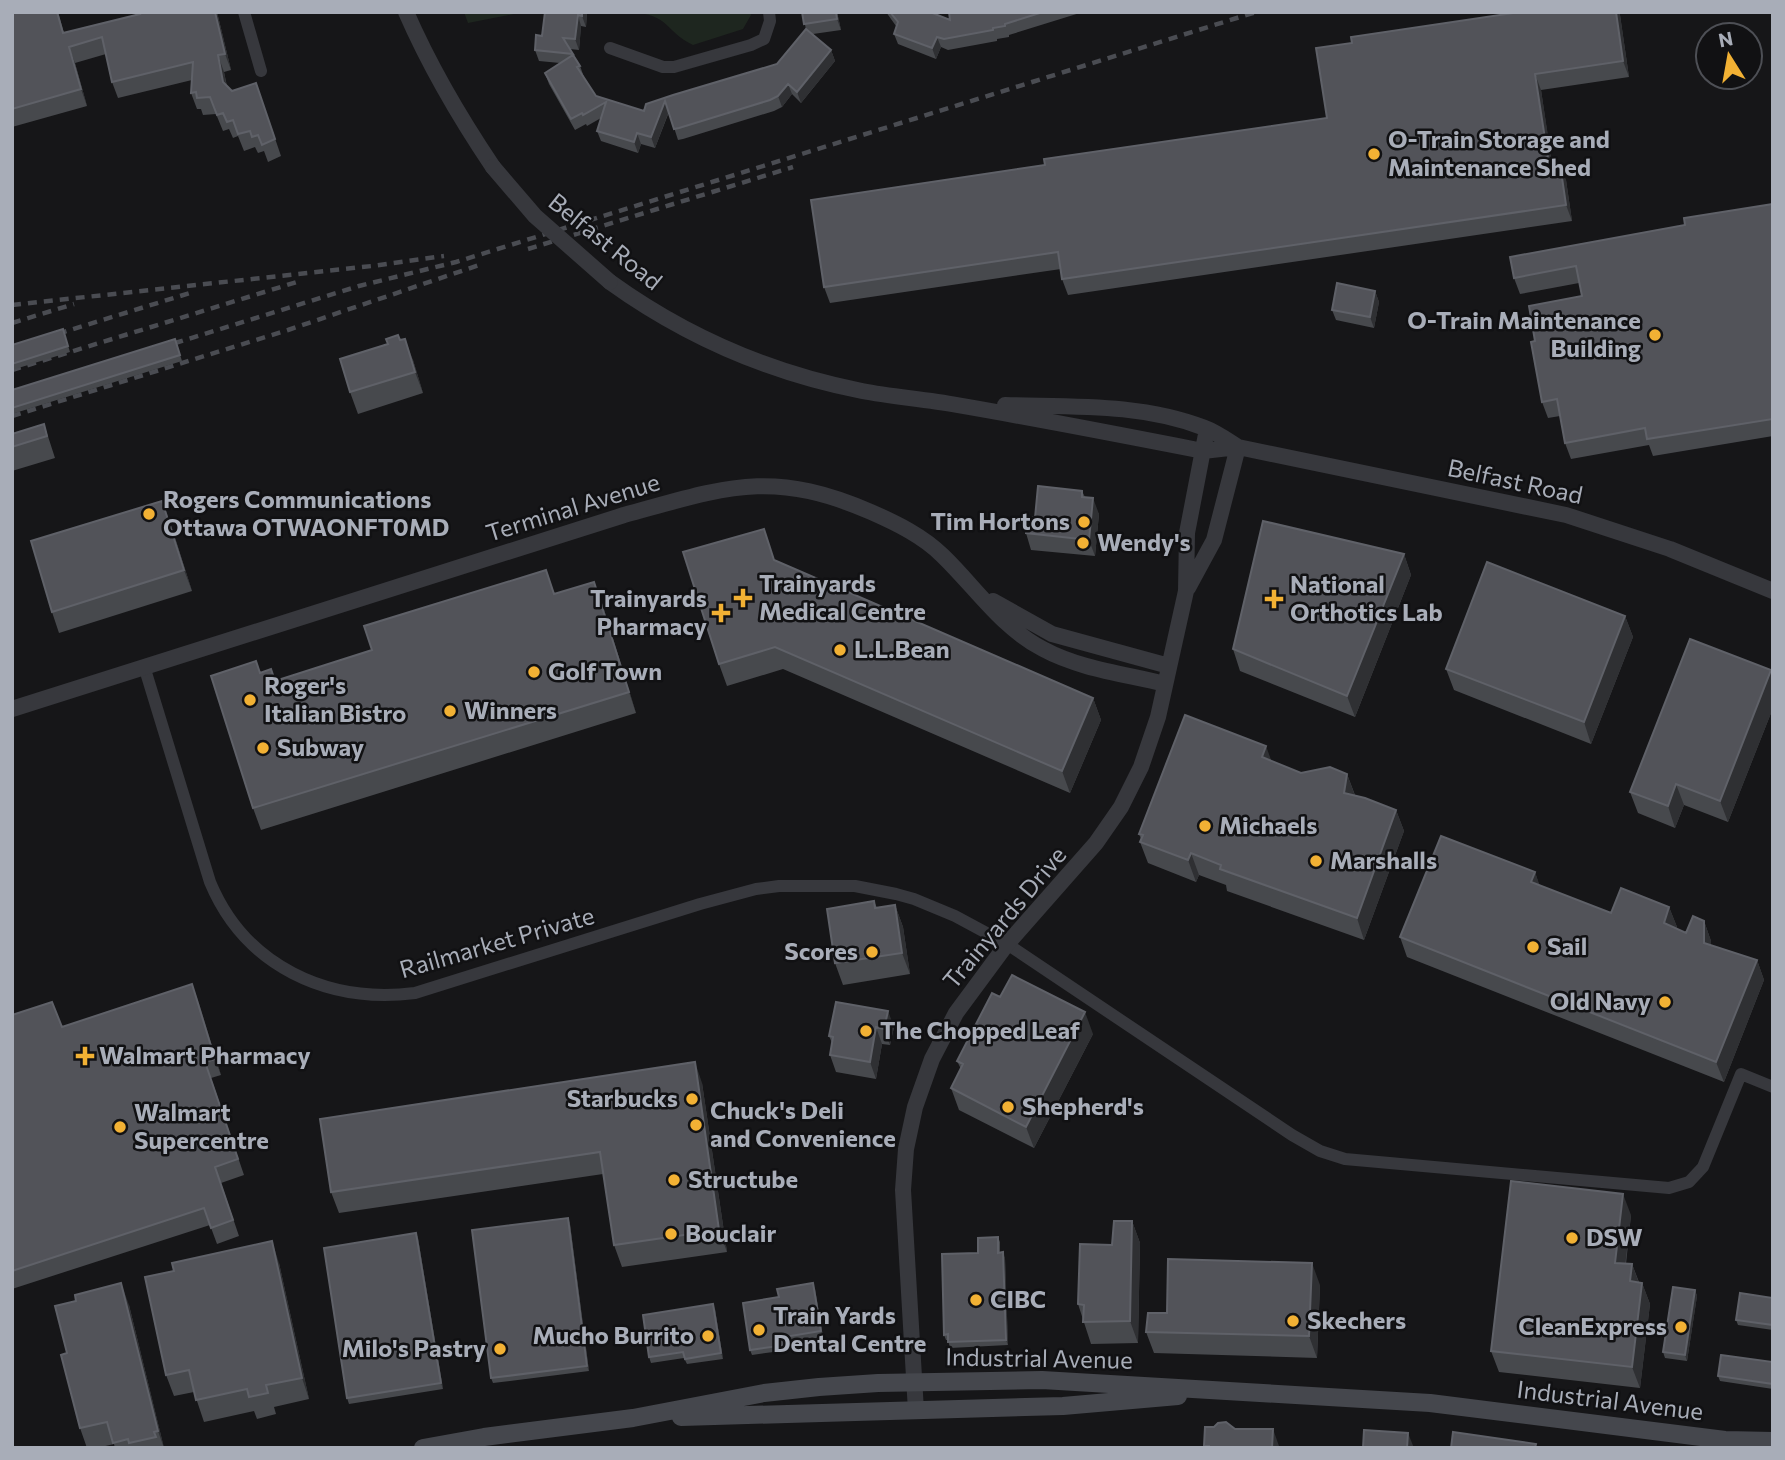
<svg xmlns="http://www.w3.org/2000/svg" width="1785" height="1460" font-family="Commissioner,sans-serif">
<rect width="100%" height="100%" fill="#161618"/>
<path fill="#1e261f" d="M464,12H524L468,23Z
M630,12H750L751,15L743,29L693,45C663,30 671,15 630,12Z"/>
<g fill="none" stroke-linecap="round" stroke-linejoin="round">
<path stroke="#37383d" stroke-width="12" d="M244,12L261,71
M610,48L663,67H674L751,45L764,39L770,21L769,12
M144,666L210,882C245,966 327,1004 415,993L700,904L756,889L779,886H855L896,894L914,899L955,916L1007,944L1292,1135L1320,1151L1345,1159L1669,1188L1689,1182L1703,1167L1741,1074L1773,1087"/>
<path stroke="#37383d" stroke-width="16" d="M406,12C430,67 460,118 493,167
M610,282C685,336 770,373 862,391C893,397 925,399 957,405C1039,419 1121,435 1203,451L1238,447L1566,515L1670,549L1773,591
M1005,405C1071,407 1141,403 1205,428C1216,432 1227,440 1238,447
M1188,588L1214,540L1238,447
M993,601L1052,634L1169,666
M12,709L624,515C724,488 770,468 871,512C896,523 923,536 943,556C976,588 1001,627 1043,649C1080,669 1125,674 1165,684
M916,1411L903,1190L906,1149L915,1107L932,1059L956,1013L1007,944L1096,843L1121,807L1141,767L1158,717L1186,591L1187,533L1207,429"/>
<path stroke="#45474d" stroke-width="18" d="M681,1417L1063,1406L1178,1396
M423,1448L484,1437L633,1418L764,1393L819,1387L878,1383L1042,1380L1430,1403L1725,1440L1773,1441"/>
<path stroke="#4a4c52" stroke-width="4.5" stroke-dasharray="9 7" stroke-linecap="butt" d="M528,249L793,167
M12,305L372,266L444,256
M12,323L74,304
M12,348L193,292
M159,348L359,286L456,262L1256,12
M12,370L300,281
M12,416L288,330L482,264"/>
<path stroke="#37383d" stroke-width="16" d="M493,167L535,216L610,282"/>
</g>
<path fill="#47494d" d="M12,12H58L64,33L140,14L139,12H217L231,70L224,72L227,86L232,91L262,100L281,156L268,162L264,151L258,153L255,147L244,151L238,136L233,138L229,129L223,131L216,114L203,115L201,109H197L191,93L192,80L118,98L112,82L106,54L75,63L87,106L12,127Z
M545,12H587L586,27L581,26L579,50L570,49L580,66L584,77L596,96L644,111L777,64L806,29L802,12H837L841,30L813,34L831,50L835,61L801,103L792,94L782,107L774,111L683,139L678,140L669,112L655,148L641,144L638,153L601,141L597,131L601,118L587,126L586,124L575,130L549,84L545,73L560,63L539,61L535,50L542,36Z
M886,12H930L950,20L949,12H1083L1009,35V37L997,39V41L948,50L941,47L936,59L898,44L894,34L896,26Z
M1520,12H1619L1620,15L1629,77L1541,90L1552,165L1566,180L1572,221L1068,295L1062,279L1061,269L830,303L824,287L1045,165L1327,118L1352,43Z
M1773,204V436L1653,456L1649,445L1571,459L1565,443L1560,416L1548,418L1542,402L1535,341L1582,296L1579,283L1520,294L1514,278L1685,225Z
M1375,291L1379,302L1374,328L1336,320L1332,310Z
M63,329L70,352L12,370V345Z
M175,339L182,361L12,414V390Z
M400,340L413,360L423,393L358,414L350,392L388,344Z
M44,424L55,458L12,471V434Z
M1082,491L1085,497L1099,514L1095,556L1031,550L1026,533L1035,518Z
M170,522L192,591L59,633L52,612Z
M1404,554L1411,575L1355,717L1240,671L1233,649Z
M775,560L1093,698L1101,720L1070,793L783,669L727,686L719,664Z
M555,594L602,603L636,713L261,830L253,808L260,673L275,681Z
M1625,616L1633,637L1591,744L1454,690L1446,669Z
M1771,670L1773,674V708L1728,822L1684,805L1675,828L1638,813L1630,792Z
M1271,761L1301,773L1347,774L1355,795L1396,810L1404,831L1364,940L1227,891L1226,885L1199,875L1196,882L1148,863L1140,842L1141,839L1139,834Z
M1535,872L1539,885L1611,913L1669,907L1677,927L1676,928L1686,933L1704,921L1711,941V945L1757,960L1764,980L1724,1082L1407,957L1400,937Z
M874,901L877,908L895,905L903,927L910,974L843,985L835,963Z
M192,984L221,1075L211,1078L244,1175L221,1183L239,1236L217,1244L210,1225L12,1289V1015L62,1027Z
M836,1002L894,1027L890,1045L882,1044L876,1079L836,1072L830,1055L832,1043L829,1036Z
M1093,1034L1034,1148L959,1110L951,1088L961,1069L957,1061Z
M702,1083L727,1252L622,1267L614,1245L603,1174L339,1213L331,1192Z
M1631,1215L1626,1264H1632L1639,1282L1642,1283L1650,1304L1640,1388L1499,1372L1491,1351Z
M568,1218L570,1224L589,1371L493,1383L491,1378Z
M1132,1221L1140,1243L1138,1343L1091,1344L1078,1304Z
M416,1233L418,1238L443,1389L349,1404L347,1398Z
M998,1237L1000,1242V1253L1005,1258L1008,1345L950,1348L948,1340H946L944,1335L978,1253Z
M279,1263L309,1399L274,1407L276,1414L257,1419L254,1411L204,1422L194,1392L174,1396L166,1375Z
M1320,1285L1317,1358L1154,1353L1146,1332L1167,1313Z
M815,1289L823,1337L786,1343L788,1350L752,1355L750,1350L779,1297Z
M1695,1290L1697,1296L1687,1361L1665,1358L1663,1352Z
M1773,1298V1330L1738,1325L1736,1320Z
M129,1305L164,1448H115L114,1444L97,1448H87L80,1428L67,1353Z
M715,1309L723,1359L687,1364L684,1358L651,1363L649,1357Z
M1773,1362V1389L1720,1381L1718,1376Z"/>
<path fill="#2f3033" d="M215,12H217L231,70L225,54Z
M582,12H587L586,27L582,16Z
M836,12H837L841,30L837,19Z
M1616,12H1619L1620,15L1629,77L1623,61Z
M578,15L581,26L579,50L575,39Z
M937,37L941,47L936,59L932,48Z
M69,47L75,63L87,106L81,89Z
M831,50L835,61L801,103L797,92Z
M218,55L224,72L229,99L223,82Z
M1535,74L1541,90L1555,181L1549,165Z
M788,84L792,94L782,107L778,96Z
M665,101L669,111L655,148L651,137Z
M637,133L641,144L638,153L634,142Z
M1560,164L1566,180L1572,221L1566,205Z
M1375,291L1379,302L1374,328L1370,317Z
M405,339L413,360L423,393L415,372Z
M1093,498L1099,514L1095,556L1089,540Z
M162,501L170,522L192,591L184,570Z
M1404,554L1411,575L1355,717L1347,696Z
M594,582L602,603L636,713L629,692Z
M1625,616L1633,637L1591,744L1584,722Z
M1771,670L1773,674V708L1728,822L1720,801Z
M1093,698L1101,720L1070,793L1062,771Z
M1266,746L1274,768L1262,757Z
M1347,774L1355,796L1344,793Z
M1676,784L1684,805L1675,828L1668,806Z
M1396,810L1404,831L1364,940L1357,918Z
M1191,853L1199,875L1196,882L1188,860Z
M1535,872L1542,892L1531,882Z
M895,905L903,927L910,974L902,953Z
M1669,907L1677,927L1671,942L1664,923Z
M1704,921L1711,941V962L1704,943Z
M1757,960L1764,980L1724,1082L1716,1062Z
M192,984L198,1000L221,1075L215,1059Z
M888,1011L894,1027L890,1045L884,1029Z
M1085,1012L1093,1034L1034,1148L1026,1127Z
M876,1027L882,1044L876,1079L870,1062Z
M695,1062L702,1083L727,1252L719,1230Z
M1623,1194L1631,1215L1623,1284L1615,1263Z
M568,1218L570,1224L589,1371L587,1366Z
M1132,1221L1140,1243L1138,1343L1130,1321Z
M416,1233L418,1238L443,1389L441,1383Z
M272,1241L279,1263L309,1399L302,1378Z
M1003,1252L1005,1258L1008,1345L1006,1340Z
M1312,1263L1320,1285L1317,1358L1309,1336Z
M1632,1264L1640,1286L1630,1281Z
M121,1283L129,1305L164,1448L158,1431Z
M813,1283L815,1289L823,1337L821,1331Z
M1642,1283L1650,1304L1640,1388L1632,1367Z
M1695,1290L1697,1296L1687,1361L1685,1355Z
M713,1304L715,1309L723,1359L721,1353Z
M1273,1429L1279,1446V1448H1272Z
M1408,1433L1414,1448H1407Z"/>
<path fill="#525359" stroke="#5f6168" stroke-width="2" d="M12,12H57L63,33L140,14L139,12H215L225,54L218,55L223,82L232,91L256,83L275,139L262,145L258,135L252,137L250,131L238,134L233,120L227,122L223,113L217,115L210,97L197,98L196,92L191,93L193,62L112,82L102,37L69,47L81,89L12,109Z
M545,12H582V16L578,15L575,39L563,38L573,54L535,50L536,35L542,36Z
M802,12H836L837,19L804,24Z
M890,12H930L950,20L949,12H1043L1005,24V26L993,28V30L944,39L937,37L932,48L894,34L898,22Z
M1520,12H1616L1623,61L1535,74L1549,165L1560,164L1566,205L1062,279L1058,252L824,287L811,200L1045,165L1044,159L1327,118L1316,48L1352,43L1351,37Z
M806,29L831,50L797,92L788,84L778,96L770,100L679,128L674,129L665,101L651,137L637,133L634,142L597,131L606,102L583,115L582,113L571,119L545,73L573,55L580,66L577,67L596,96L644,111L646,104L673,95L777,64Z
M1773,204V419L1647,439L1645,428L1565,443L1557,399L1542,402L1531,342L1535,341L1529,306L1582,296L1576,266L1514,278L1510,257L1685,225L1684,218Z
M1337,283L1375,291L1370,317L1332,310Z
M63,329L68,346L12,364V345Z
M398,335L400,340L405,339L415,372L350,392L340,359L388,344L386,339Z
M175,339L180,355L12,408V390Z
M44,424L47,436L12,447V434Z
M1038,486L1082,491V497L1093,498L1089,540L1026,533L1027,517L1035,518Z
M162,501L184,570L52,612L31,541Z
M1263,521L1404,554L1347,696L1233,649Z
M764,529L774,560L1093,698L1062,771L775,647L719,664L683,552Z
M1487,562L1625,616L1584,722L1446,669Z
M546,570L554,594L594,582L629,692L253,808L211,676L256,661L260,673L271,669L275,681L372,650L364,626Z
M1690,639L1771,670L1720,801L1676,784L1668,806L1630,792Z
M1185,715L1266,746L1262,757L1301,773L1330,767L1347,774L1344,793L1365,798L1396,810L1357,918L1220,869L1221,865L1191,853L1188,860L1140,842L1143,835L1139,834Z
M1441,836L1535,872L1531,882L1611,913L1621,888L1669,907L1664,923L1686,933L1693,916L1704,921V943L1757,960L1716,1062L1400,937Z
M874,901L875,908L895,905L902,953L835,963L827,909Z
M1012,975L1085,1012L1026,1127L951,1088L963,1064L957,1061L992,993L1000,997Z
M192,984L215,1059L205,1062L238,1159L215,1167L233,1220L211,1228L204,1208L12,1271V1015L52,1002L62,1027Z
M836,1002L888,1011L884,1029L876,1027L870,1062L830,1055L833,1037L829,1036Z
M695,1062L719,1230L614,1245L600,1152L331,1192L320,1119Z
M1511,1181L1623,1194L1615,1263L1632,1264L1630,1281L1642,1283L1632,1367L1491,1351Z
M568,1218L587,1366L491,1378L472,1230Z
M1114,1221H1132L1130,1321L1083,1322L1084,1305L1078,1304L1080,1244L1112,1245Z
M416,1233L441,1383L347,1398L324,1248Z
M998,1237V1253L1003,1252L1006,1340L948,1342V1334L944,1335L942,1254L978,1253V1238Z
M272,1241L302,1378L266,1385L268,1393L249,1397L247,1389L196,1400L189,1370L166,1375L145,1277L174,1271L172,1263Z
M1168,1259L1312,1263L1309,1336L1146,1332L1148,1313H1167Z
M121,1283L158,1431L154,1432L156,1437L129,1443L128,1439L113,1443L107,1422L80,1428L61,1355L67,1353L55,1306L76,1301L75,1295Z
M813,1283L821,1331L784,1337L786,1345L750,1350L743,1303L779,1297L777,1289Z
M1673,1287L1695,1290L1685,1355L1663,1352Z
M1740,1293L1773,1298V1325L1736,1320Z
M713,1304L721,1353L685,1359L683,1352L649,1357L643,1315Z
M1721,1355L1773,1362V1384L1718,1376Z
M1226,1422L1235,1429H1273L1272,1448H1209V1446H1204L1205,1427H1214L1218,1423Z
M1364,1430L1408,1433L1407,1448H1363Z
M1453,1432L1536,1444L1535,1448H1451Z"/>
<g fill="#f2b134" stroke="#111113" stroke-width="2.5">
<circle cx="1374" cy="154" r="7"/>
<circle cx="1655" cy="335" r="7"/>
<circle cx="149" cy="514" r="7"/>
<circle cx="1084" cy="522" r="7"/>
<circle cx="1083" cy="543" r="7"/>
<path d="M739.5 587.5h7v7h7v7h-7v7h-7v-7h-7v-7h7z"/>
<path d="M1270.5 588.5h7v7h7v7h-7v7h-7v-7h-7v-7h7z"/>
<path d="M717.5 602.5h7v7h7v7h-7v7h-7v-7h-7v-7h7z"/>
<circle cx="840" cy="650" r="7"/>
<circle cx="534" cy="672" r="7"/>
<circle cx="250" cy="700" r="7"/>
<circle cx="450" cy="711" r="7"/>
<circle cx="263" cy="748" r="7"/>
<circle cx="1205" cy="826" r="7"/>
<circle cx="1316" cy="861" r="7"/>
<circle cx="1533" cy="947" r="7"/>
<circle cx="872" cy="952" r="7"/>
<circle cx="1665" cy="1002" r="7"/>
<circle cx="866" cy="1031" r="7"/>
<path d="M81.5 1045.5h7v7h7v7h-7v7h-7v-7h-7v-7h7z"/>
<circle cx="692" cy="1099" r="7"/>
<circle cx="1008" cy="1107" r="7"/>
<circle cx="696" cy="1125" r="7"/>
<circle cx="120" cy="1127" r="7"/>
<circle cx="674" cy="1180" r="7"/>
<circle cx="671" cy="1234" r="7"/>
<circle cx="1572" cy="1238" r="7"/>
<circle cx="976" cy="1300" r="7"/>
<circle cx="1293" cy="1321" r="7"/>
<circle cx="1681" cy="1327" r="7"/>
<circle cx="759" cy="1330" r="7"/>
<circle cx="708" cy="1336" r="7"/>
<circle cx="500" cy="1349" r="7"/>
</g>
<g text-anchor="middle" stroke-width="5" stroke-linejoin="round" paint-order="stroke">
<g font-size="24" font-weight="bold" fill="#a8adb8" stroke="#111113" text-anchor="start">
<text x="1388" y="148">O-Train Storage and<tspan x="1388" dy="28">Maintenance Shed</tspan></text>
<text x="1641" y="329" text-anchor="end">O-Train Maintenance<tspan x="1641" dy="28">Building</tspan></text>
<text x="163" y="508">Rogers Communications<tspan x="163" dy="28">Ottawa OTWAONFT0MD</tspan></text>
<text x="1070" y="530" text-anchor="end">Tim Hortons</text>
<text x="1097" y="551">Wendy's</text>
<text x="759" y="592">Trainyards<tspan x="759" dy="28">Medical Centre</tspan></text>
<text x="1290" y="593">National<tspan x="1290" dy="28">Orthotics Lab</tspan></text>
<text x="707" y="607" text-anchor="end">Trainyards<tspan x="707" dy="28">Pharmacy</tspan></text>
<text x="854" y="658">L.L.Bean</text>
<text x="548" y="680">Golf Town</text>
<text x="264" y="694">Roger's<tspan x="264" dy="28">Italian Bistro</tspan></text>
<text x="464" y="719">Winners</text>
<text x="277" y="756">Subway</text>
<text x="1219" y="834">Michaels</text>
<text x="1330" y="869">Marshalls</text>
<text x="1547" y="955">Sail</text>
<text x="858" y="960" text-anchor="end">Scores</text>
<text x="1651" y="1010" text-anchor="end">Old Navy</text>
<text x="880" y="1039">The Chopped Leaf</text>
<text x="99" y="1064">Walmart Pharmacy</text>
<text x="678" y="1107" text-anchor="end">Starbucks</text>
<text x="1022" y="1115">Shepherd's</text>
<text x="710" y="1119">Chuck's Deli<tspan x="710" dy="28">and Convenience</tspan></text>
<text x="134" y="1121">Walmart<tspan x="134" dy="28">Supercentre</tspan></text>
<text x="688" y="1188">Structube</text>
<text x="685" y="1242">Bouclair</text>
<text x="1586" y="1246">DSW</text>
<text x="990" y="1308">CIBC</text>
<text x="773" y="1324">Train Yards<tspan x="773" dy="28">Dental Centre</tspan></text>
<text x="1307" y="1329">Skechers</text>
<text x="1667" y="1335" text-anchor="end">CleanExpress</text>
<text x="694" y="1344" text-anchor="end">Mucho Burrito</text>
<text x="486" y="1357" text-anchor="end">Milo's Pastry</text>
</g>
<g font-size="24" fill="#a8adb8" stroke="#111113">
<text transform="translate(605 242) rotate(39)" y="8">Belfast Road</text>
<text transform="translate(1515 482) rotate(12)" y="8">Belfast Road</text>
<text transform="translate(573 508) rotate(-17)" y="8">Terminal Avenue</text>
<text transform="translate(1005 918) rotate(-50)" y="8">Trainyards Drive</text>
<text transform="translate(497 943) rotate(-16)" y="8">Railmarket Private</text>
<text transform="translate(1039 1359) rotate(1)" y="8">Industrial Avenue</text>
<text transform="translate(1610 1401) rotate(7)" y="8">Industrial Avenue</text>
</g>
</g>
<rect width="1785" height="1460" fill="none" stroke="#a8adb8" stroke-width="28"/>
<g transform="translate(1729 56) rotate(349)"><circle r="33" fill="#111113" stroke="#4d4f55" stroke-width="2"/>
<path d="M0-5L12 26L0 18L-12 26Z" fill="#f2b134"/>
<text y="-10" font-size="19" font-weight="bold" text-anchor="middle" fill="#a8adb8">N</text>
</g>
</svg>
